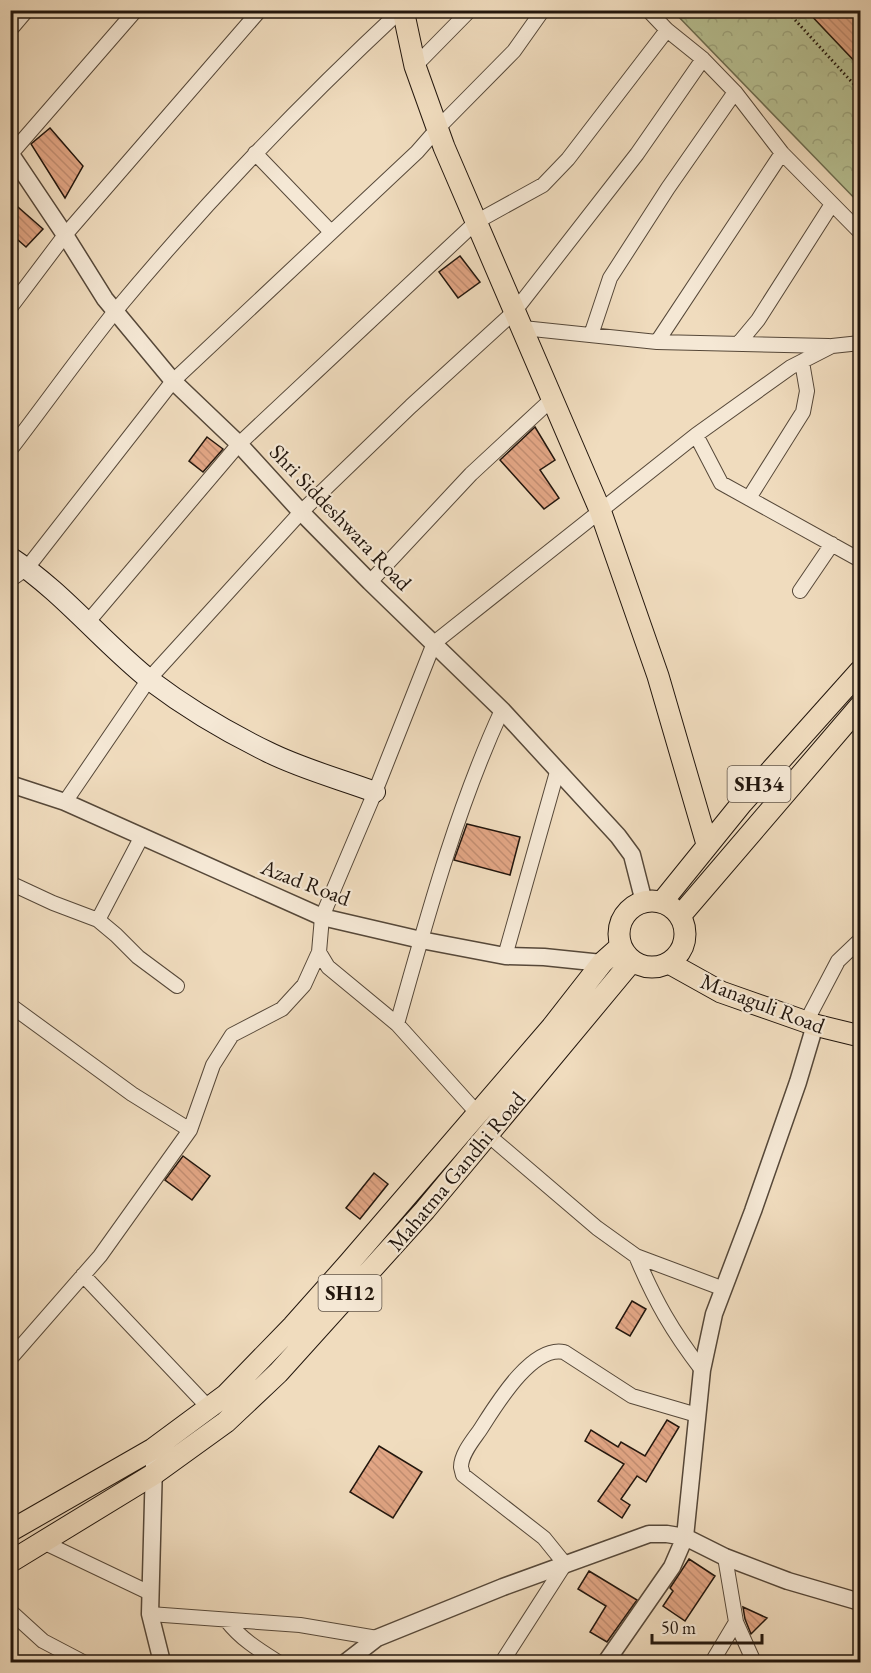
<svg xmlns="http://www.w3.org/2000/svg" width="871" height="1673" font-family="'EB Garamond',serif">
<defs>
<pattern id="park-crowns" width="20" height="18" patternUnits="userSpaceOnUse" patternTransform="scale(1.5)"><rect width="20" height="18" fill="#b7c193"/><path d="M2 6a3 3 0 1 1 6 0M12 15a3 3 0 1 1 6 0" fill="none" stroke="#9da57e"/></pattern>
<pattern id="building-back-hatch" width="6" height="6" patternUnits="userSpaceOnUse" patternTransform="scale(1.5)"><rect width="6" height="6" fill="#e2a685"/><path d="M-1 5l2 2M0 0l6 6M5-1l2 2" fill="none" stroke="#c28e72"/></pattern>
</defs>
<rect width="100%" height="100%" fill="#f0dcbe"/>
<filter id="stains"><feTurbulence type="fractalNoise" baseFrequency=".00333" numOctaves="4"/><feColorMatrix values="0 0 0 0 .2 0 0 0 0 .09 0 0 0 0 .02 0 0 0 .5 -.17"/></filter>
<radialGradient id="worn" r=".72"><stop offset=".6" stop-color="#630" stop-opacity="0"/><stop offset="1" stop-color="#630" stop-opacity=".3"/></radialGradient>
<path fill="url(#park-crowns)" stroke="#6c6c50" stroke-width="1.5" d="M673,11H860V204Z"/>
<path fill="url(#building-back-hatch)" stroke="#22160d" stroke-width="1.5" d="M806,10H861V68Z
M50,128L83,166L65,198L31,144Z
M10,200L43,229L26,247L10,233Z
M460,256L480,282L458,298L439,272Z
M535,427L555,460L540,470L559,498L544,509L500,460Z
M207,437L223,449L203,472L189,461Z
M467,824L520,837L510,875L454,860Z
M183,1156L210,1176L192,1200L165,1180Z
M374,1173L388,1184L360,1219L346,1208Z
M632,1301L646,1309L630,1336L616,1328Z
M667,1420L679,1427L646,1482L637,1476L621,1499L630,1505L622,1518L598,1501L624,1464L585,1441L591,1430L618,1447L621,1442L645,1456Z
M379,1446L422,1472L393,1518L350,1492Z
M689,1559L715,1576L685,1621L663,1606L673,1591L670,1588Z
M589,1571L637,1600L607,1642L590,1632L606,1606L578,1589Z
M743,1607L767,1618L751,1634L745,1619Z"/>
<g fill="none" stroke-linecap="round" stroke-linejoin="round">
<g stroke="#564839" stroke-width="16">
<path id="minor" d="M648,10L667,30L703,59L735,92L782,153L860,232
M10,30L27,10
M415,66L470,10
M255,153L331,232
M10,155L136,10
M10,308L65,235L260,10
M523,328L657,342L829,346
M591,335L610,278L668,188L735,92
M657,342L782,153
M738,344L758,320L832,204
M696,435L721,483L860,560
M10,450C46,403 80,355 117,309C206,202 299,105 401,10
M749,498L803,412L807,391L802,362
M10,580L27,568L173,381L417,152L438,128L514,51L543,10
M370,582L471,474L552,399
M800,591L832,544
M87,623L239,444L476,222L543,185L568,159L667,30
M65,802L149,679L301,512L411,406L514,312L637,154L703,59
M10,883L53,903L98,920L116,935L138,957L177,986
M98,920L142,836
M319,952L328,967L397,1024L479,1115
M505,956L557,772
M10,1005L132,1094L190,1130
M806,1022L838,961L860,940
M397,1024C427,918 456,810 502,710
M488,1135L597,1228L636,1256L724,1289
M636,1256C655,1301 672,1331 702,1370
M83,1275L208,1407
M10,1359L100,1256L190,1130L213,1065L232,1035L282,1009L304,985L319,952L322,917L375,792L434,643L696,435L791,367L832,346L860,343
M43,1542L150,1593
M725,1557L736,1622L754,1662
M10,1611L43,1641L83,1662
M150,1614L300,1625L377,1638
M227,1621C241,1639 259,1650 278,1662
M502,1662L565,1564L544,1538L463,1475C463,1475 461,1467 461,1467C461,1454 473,1440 480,1430C495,1407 531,1345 564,1352L632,1396L697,1415
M712,1662L736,1622"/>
</g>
<g stroke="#564839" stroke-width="19">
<path id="tertiary" d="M10,153L65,235L105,299L173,381L239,444L301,512L370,582L502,710L618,836L632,855L644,902
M10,784L65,802L322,917L421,940L505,956L544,957L602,963
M154,1464L150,1614L162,1662
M346,1662L377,1638L503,1587L649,1534H667L685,1537L725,1557L788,1581L860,1602
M606,1662L672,1567L685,1537L702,1370L714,1314L753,1211L798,1082L815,1025"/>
</g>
<g stroke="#22160d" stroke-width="22">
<path id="secondary" d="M10,557C63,592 102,642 151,681C188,709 227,732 268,752C302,769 340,779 375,792"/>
</g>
<g stroke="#22160d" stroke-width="23">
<path id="primary" d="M403,10L415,66L444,147L600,510L658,676L707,844
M619 934a33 33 0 1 1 66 0a33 33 0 1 1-66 0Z
M662,902L742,803L860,671
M680,916L860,706
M669,963L721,992L815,1025L860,1036
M10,1531L153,1449L226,1395L293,1326L349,1263L552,1027L602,963L621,946
M10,1562L154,1474L226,1422L278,1373L425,1210L632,961"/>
</g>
<path stroke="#22160d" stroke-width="3" stroke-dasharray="1.5 3" stroke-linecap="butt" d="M786,10L860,91"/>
<use href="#minor" stroke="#f5e8d5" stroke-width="14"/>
<use href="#tertiary" stroke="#f5e8d5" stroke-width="16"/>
<use href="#secondary" stroke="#f5e8d5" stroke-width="20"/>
<use href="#primary" stroke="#f0dcbe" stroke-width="21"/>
</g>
<g text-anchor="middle" stroke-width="4.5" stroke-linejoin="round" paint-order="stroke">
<g fill="#f5e8d5" stroke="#615549" stroke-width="1.5">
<rect x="727.5" y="766" width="63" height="36" rx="4.5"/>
<rect x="318.5" y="1275" width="63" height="36" rx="4.5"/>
</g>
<g font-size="21" font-weight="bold" fill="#22160d">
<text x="759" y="791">SH34</text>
<text x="350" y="1300">SH12</text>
</g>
<g font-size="22" fill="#22160d" stroke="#f5e8d5">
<text transform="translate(341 517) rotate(46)" y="8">Shri Siddeshwara Road</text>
<text transform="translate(306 882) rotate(21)" y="8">Azad Road</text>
<text transform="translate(763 1003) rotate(21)" y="8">Managuli Road</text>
<text transform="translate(456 1171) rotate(-50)" y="8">Mahatma Gandhi Road</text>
</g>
</g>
<rect width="871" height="1673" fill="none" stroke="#f0dcbe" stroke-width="36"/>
<rect x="12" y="12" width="847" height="1649" fill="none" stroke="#22160d" stroke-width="3"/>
<rect x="18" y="18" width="835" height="1637" fill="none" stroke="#22160d" stroke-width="1.5"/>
<path d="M652 1634v9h110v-9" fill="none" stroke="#22160d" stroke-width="3"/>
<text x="661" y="1634" font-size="18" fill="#22160d" stroke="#f5e8d5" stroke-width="4.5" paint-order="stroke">50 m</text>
<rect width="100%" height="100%" filter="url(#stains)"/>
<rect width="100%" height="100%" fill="url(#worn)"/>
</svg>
